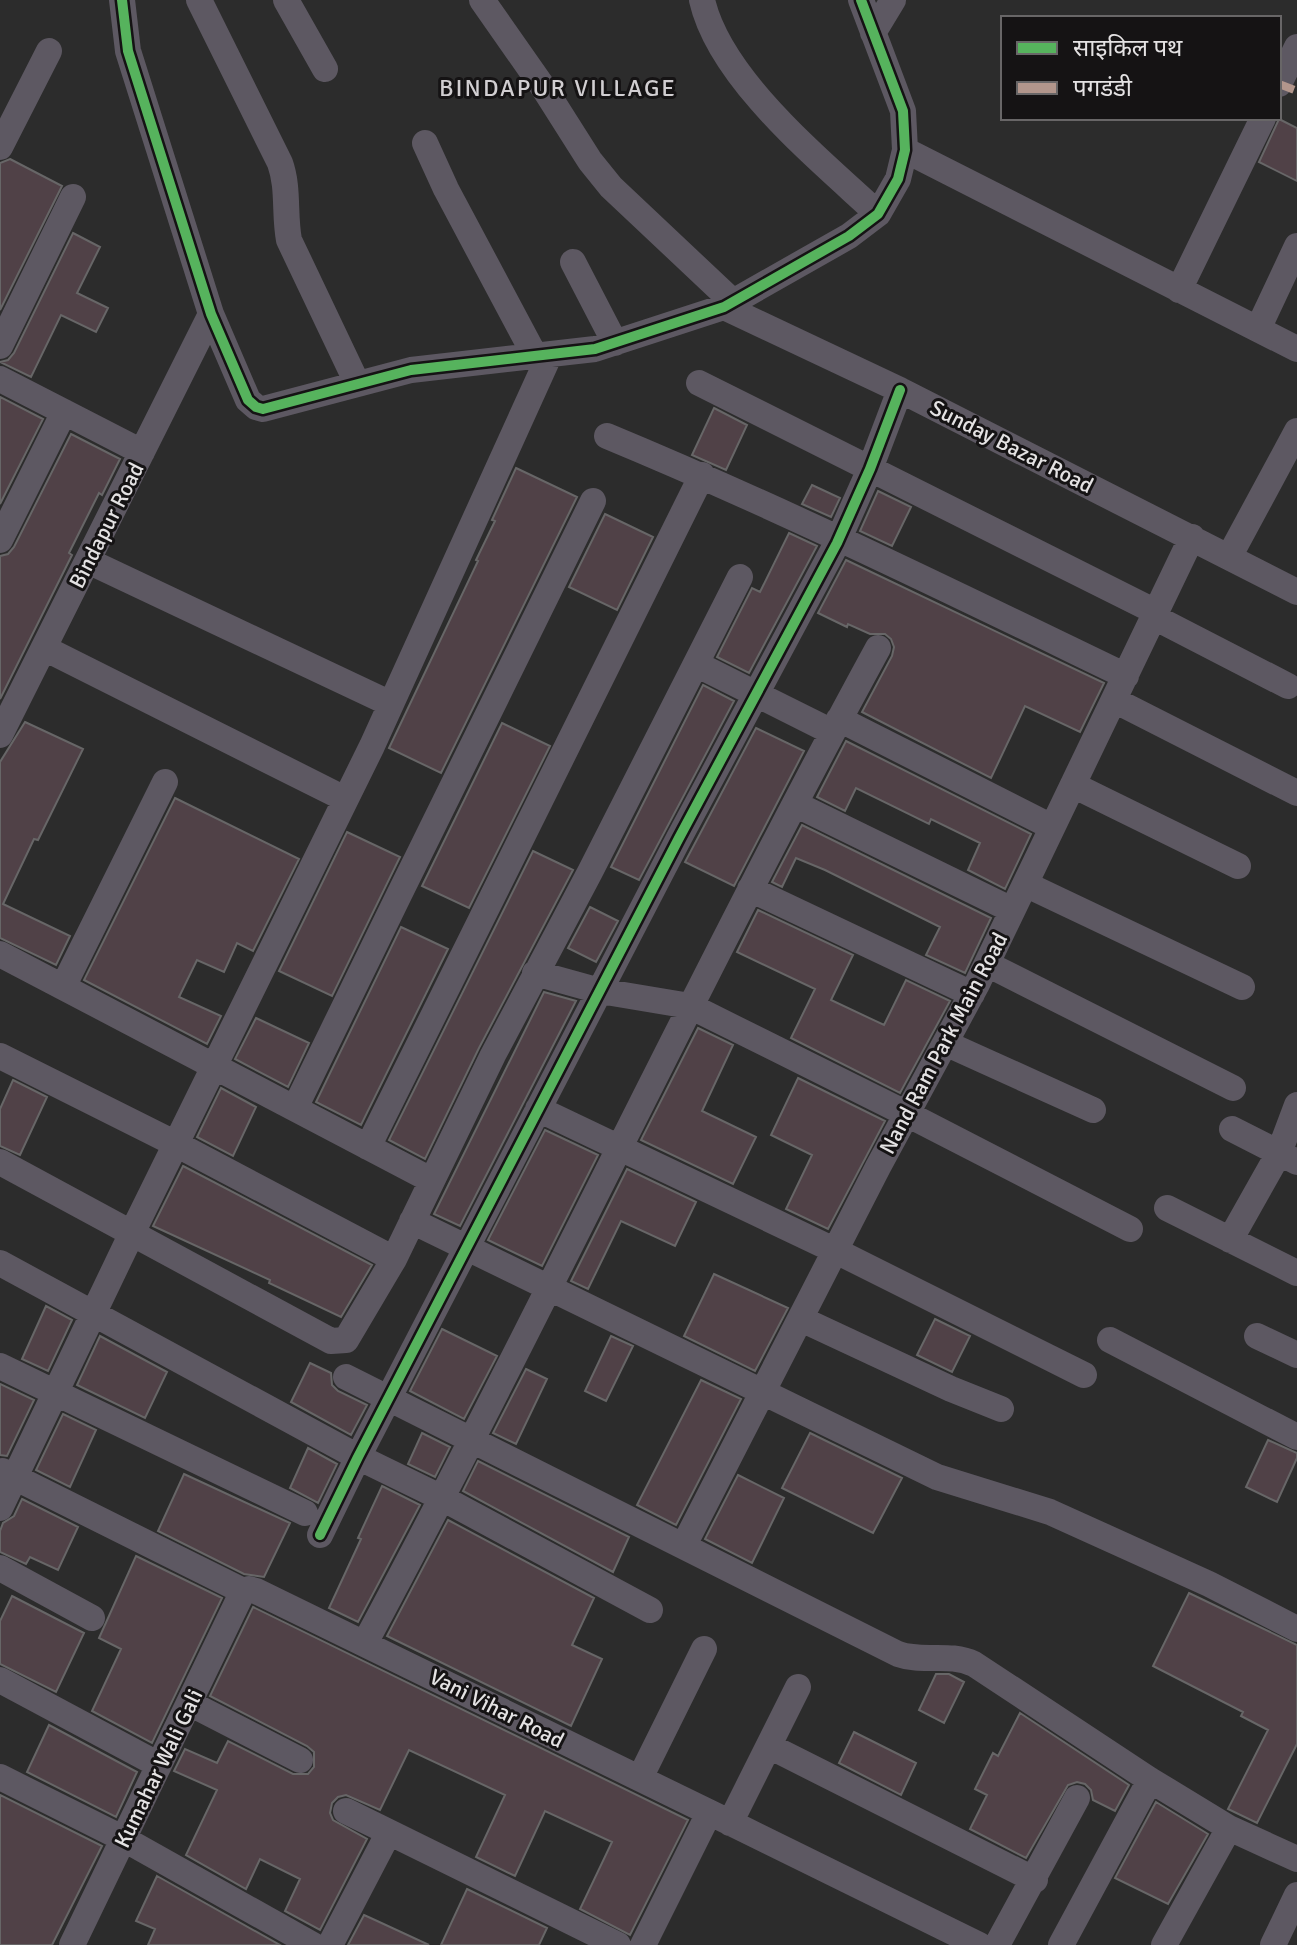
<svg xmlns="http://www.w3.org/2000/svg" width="1297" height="1945" font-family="Signika,'Noto Sans Devanagari',sans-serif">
<rect width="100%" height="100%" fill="#2c2c2c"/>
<path fill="#504147" stroke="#676667" stroke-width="2" d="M1279,119L1297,128V181L1259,162Z
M10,159L62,186L0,310V163Z
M73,233L100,247L77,293L108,308L96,332L61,315L31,377L0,362L8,360L14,353Z
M0,397L43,419L0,504Z
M714,408L747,425L726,470L692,455Z
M71,434L120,459L102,495L99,493L69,553L72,555L0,699V556L8,554L14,547Z
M516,468L577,497L441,773L389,748L478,561L476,560L495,521L492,520Z
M812,485L840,498L831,517L802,504Z
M878,491L911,507L892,546L860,531Z
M605,514L653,537L617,610L569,587Z
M789,533L817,546L749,673L717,657L752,588L760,592Z
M846,560L1104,683L1080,732L1025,706L991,778L862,712L892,656L894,647L891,639L885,634H870L848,624L847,627L818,613Z
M703,685L734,701L639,880L611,867Z
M25,722L83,749L38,840L34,839L3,904L70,936L56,965L0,938V762Z
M502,723L550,746L469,908L422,886Z
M756,728L804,751L734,886L685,862Z
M846,741L1031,834L1005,889L968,870L980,843L931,819L929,824L856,788L845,811L817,797Z
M175,798L299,859L253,951L237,943L224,972L197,960L179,997L221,1016L207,1044L84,980Z
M802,825L991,918L965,973L926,955L940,927L825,870L796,858L782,887L772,882Z
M347,832L400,857L332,996L279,971Z
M533,851L573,870L479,1048L425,1159L389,1140Z
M590,907L618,921L596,962L568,948Z
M758,910L853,955L831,1000L884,1025L906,980L950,1001L900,1093L791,1038L815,989L737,952Z
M401,927L448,949L361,1125L316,1102Z
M544,992L576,1001L460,1226L434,1214Z
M256,1018L309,1043L288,1087L235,1059Z
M698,1028L733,1045L702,1111L756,1137L733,1184L641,1140Z
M798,1078L885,1121L828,1229L786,1209L812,1155L771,1135Z
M13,1080L47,1097L20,1155L0,1146V1109Z
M221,1088L256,1107L233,1156L197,1137Z
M545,1130L598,1155L542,1266L488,1240Z
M183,1166L372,1265L341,1317L269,1283L270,1280L153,1226Z
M627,1169L696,1202L675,1246L621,1221L588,1289L571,1281Z
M714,1274L788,1308L755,1371L684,1336Z
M46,1306L72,1320L48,1371L22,1359Z
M935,1319L970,1336L952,1372L917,1355Z
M442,1329L497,1356L464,1419L410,1391Z
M100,1336L167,1372L145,1418L77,1385Z
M611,1336L633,1346L606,1401L585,1391Z
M310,1363L331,1373L332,1385L338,1391L367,1405L351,1435L291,1402Z
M526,1369L547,1379L516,1444L493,1433Z
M701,1380L741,1399L676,1525L637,1505Z
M0,1384L34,1400L7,1456L0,1455Z
M63,1414L96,1430L70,1487L36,1470Z
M422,1433L450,1447L435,1477L408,1464Z
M810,1433L902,1478L873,1533L782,1488Z
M1268,1440L1297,1453V1458L1277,1502L1246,1487Z
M308,1448L337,1464L318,1503L290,1488Z
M478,1461L629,1537L613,1572L463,1491Z
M184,1474L290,1523L264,1577L244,1574L158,1531Z
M738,1475L784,1498L752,1563L705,1539Z
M382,1486L420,1505L358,1622L329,1608L361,1539L358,1538Z
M22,1499L78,1527L58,1570L30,1557L26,1564L0,1552V1531L3,1523L14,1516Z
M448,1520L594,1598L572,1645L602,1659L571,1726L387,1636Z
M136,1556L222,1598L152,1743L92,1711L121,1649L99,1638Z
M1189,1593L1297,1645V1744L1257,1823L1228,1809L1268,1730L1241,1716L1243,1712L1153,1666Z
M12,1596L84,1633L56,1692L0,1664V1621Z
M253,1607L688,1820L630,1935L580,1909L612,1842L545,1811L515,1876L476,1857L505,1795L409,1750L380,1810L346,1795L338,1797L332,1803L330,1813L333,1820L367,1839L320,1930L285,1911L300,1879L260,1859L246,1889L186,1855L217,1790L174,1771L185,1749L217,1763L228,1741L293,1774H308L314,1767V1752L307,1746L210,1696Z
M936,1674H949L964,1682L944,1723L919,1710Z
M1020,1713L1129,1785L1115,1811L1093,1800L1091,1790L1085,1784L1077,1782L1068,1785L1026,1858L970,1829L987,1795L975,1789L993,1753L998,1756Z
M49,1725L137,1772L116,1817L27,1772Z
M854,1732L916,1763L901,1795L839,1763Z
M0,1795L102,1846L52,1945H0Z
M1156,1802L1208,1834L1168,1904L1115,1878Z
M157,1876L280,1945H148L155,1929L136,1921Z
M467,1889L547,1928L539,1945H441Z
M364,1915L375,1920L429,1945H348Z"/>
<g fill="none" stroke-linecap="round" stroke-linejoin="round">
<path stroke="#5d5862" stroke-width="26" d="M122,0L128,51L211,314L248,400L256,407L263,409L411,370L595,349L724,307L849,236L878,214L898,179L905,150L903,111L861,0
M199,0L280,163C289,188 284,214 289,240L357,383
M286,0L325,69
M482,0L545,90L590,161L611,187L732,301
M702,0C720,79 819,159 878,214
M873,33L893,0
M1279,84L1297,47
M425,143L446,189L535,356
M0,147L49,51
M905,150L1297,349
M573,262L615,343
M1179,290L1263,118
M724,307L900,390L1297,592
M1258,329L1297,246
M0,346L73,197
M0,379L142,452
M699,383L1156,612
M607,436C783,509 954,593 1126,676
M0,540L64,412
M1229,557L1297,431
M88,561L391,704
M1154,617L1288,686
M44,648L345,799
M696,664L832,732
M1114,700L1297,793
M839,719L1052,827
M0,735L211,314
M1073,785L1238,866
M795,804L1012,910
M1025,884L1242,987
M750,889L972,994
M0,954L431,1180
M987,964L1233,1088
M535,973L600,991L690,1006L907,1114L1130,1229
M63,987L165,782
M945,1043L1093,1110
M0,1056L176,1144L394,1259
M295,1108C393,905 494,704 593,501
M538,1109L836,1251L1084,1375
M1232,1129L1297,1162
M368,1147L702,475
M0,1162L331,1341L346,1340L394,1259L493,1055L590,872L740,577
M1167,1208L1297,1273
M412,1221L937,1477L1050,1512L1209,1584L1297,1629
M1230,1240L1279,1153L1297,1105
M0,1263L358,1457L442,1498L650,1610
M801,1319L951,1389L1001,1409
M1257,1336L1297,1355
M1110,1340L1297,1437
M0,1366L305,1513
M346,1377L898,1654C923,1663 949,1652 974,1664L1150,1780L1229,1828L1297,1859
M2,1471L243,1591L249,1589L256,1591C498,1707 738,1827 979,1945
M0,1508L132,1233L372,746L550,354
M320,1535L358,1457L679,838L837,543L870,469L900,390
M684,1545L878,1167L977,984L1192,537
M0,1568L92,1618
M365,1643C542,1314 699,976 878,648
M0,1680L159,1765
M189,1703L300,1760
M769,1746L1035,1880
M0,1777L124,1839L313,1945
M640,1778L704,1649
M346,1811L618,1945
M730,1823L798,1687
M72,1945L243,1591
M330,1945L389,1832
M643,1945L709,1813
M997,1945L1077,1798
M1061,1945L1150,1780
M1164,1945L1229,1828
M1273,1945L1297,1895"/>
<path stroke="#b2968c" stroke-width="8" stroke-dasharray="16 8" stroke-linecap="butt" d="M1279,84L1297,91"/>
<g stroke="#151314" stroke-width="15">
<path id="cycleway" d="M122,0L128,51L211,314L248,400L256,407L263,409L411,370L595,349L724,307L849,236L878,214L898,179L905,150L903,111L861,0
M320,1535L358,1457L679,838L837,543L870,469L900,390"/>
</g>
<use href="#cycleway" stroke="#56b35d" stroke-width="10"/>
</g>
<g text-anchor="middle" stroke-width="6" stroke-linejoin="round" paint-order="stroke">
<g font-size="22" fill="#e4e2e3" stroke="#151314">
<text transform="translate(1012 446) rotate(27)" y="8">Sunday Bazar Road</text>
<text transform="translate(106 525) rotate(-63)" y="8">Bindapur Road</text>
<text transform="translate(943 1043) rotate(-62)" y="8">Nand Ram Park Main Road</text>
<text transform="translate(497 1708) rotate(27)" y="8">Vani Vihar Road</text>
<text transform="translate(158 1768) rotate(-64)" y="8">Kumahar Wali Gali</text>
</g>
<g font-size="24" letter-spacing="2" fill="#d1ced1" stroke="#151314">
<text x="558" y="96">BINDAPUR VILLAGE</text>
</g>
</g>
<rect x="1001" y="16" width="280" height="104" fill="#151314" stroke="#686667" stroke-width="2"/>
<rect x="1017" y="42" width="40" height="12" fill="#56b35d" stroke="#686667" stroke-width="2"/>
<text x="1073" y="56" font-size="24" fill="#e4e2e3">साइकिल पथ</text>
<rect x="1017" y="82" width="40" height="12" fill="#b2968c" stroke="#686667" stroke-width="2"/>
<text x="1073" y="96" font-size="24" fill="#e4e2e3">पगडंडी</text>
</svg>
